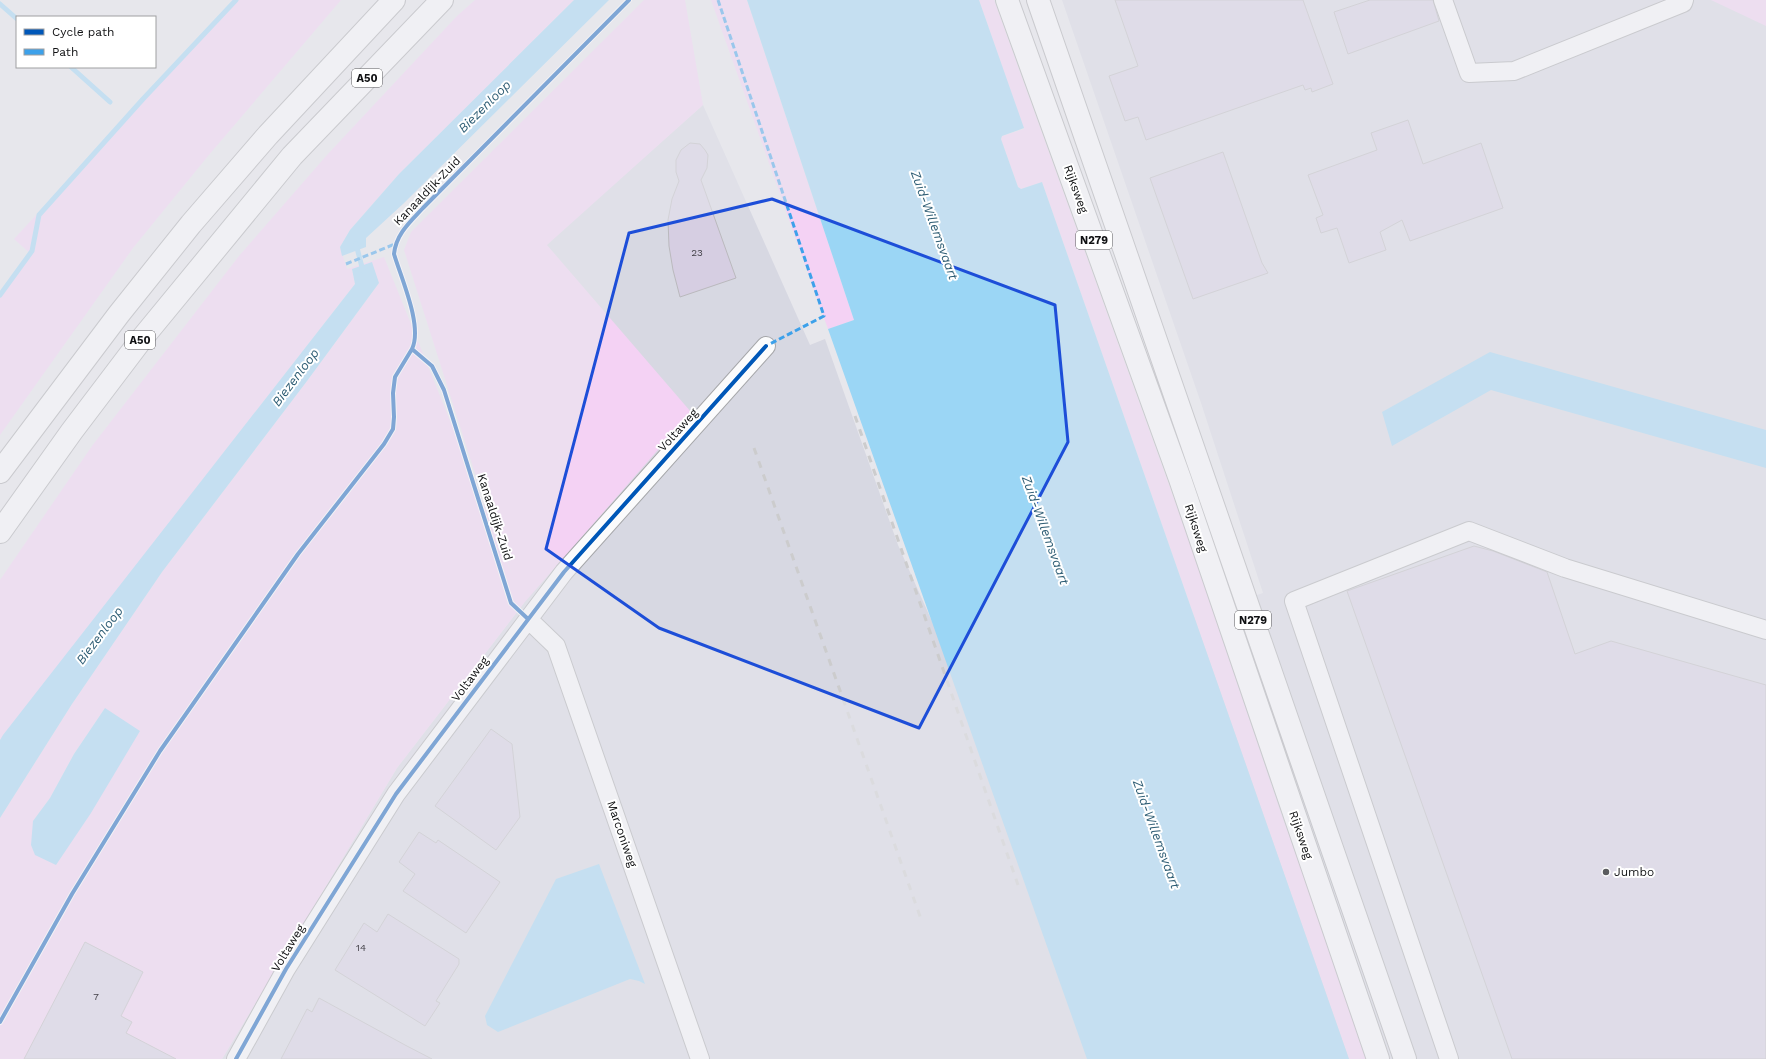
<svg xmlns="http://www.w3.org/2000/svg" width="1766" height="1059" font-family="'Work Sans',sans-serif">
<rect width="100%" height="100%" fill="#e7e7ec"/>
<path fill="#d7d8e2" d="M1062,0H1766V1059H222L397,768L524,603L546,244L703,105L810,345L825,339L898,545L998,770L1186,618L1263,593L1201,403Z"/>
<path fill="#f4d2f4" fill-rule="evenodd" d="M231,0H341L208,156L133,248L0,435V295L31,254L14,239L233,2Z
M475,0H574L399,174L350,230L340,247L347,269L384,257L513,577L474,470L404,250L411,232L644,0H685L703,105L547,245L691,412L524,603L397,768L222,1059H0V818L72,704L162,572L307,381L379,283L352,269L355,284L0,740V580L92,446L239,256L327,155L457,16ZM105,708L56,865L33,821L50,798L74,754Z
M711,0H747L854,320L828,329Z
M979,0H994L1186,532L1281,813L1369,1059H1349L1042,182L1021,189L1018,187L1001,139L1002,136L1024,129Z
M1711,0H1766V26Z"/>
<path fill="#9bd6f5" d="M574,0H609L403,204L366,238V247L342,256L340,247L350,230L399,174Z
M747,0H979L1024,128L1002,136L1001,139L1018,187L1021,189L1042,182L1349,1059H1087L828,329L854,320Z
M372,262L379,283L307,381L162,572L72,704L0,818V740L3,735L355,284L352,269Z
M1490,352L1766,430V468L1491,390L1392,446L1382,412Z
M105,708L140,731L91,813L56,865L35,855L31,845L33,821L50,798L74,754Z
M599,864L645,984L639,981L630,979L498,1032L487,1025L485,1016L556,879Z"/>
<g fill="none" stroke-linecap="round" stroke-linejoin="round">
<path stroke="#9bd6f5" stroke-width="5" d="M0,4L17,19
M71,67L110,102
M356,244L363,271
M0,295L32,251L39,215L143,99L236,0"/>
</g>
<path fill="#d6cee2" stroke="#bab9bd" d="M1115,0H1303L1333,84L1312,92L1311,88L1305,90L1303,85L1146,140L1138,117L1125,121L1109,76L1138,66Z
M1370,0H1433L1439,21L1348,54L1334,12Z
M1408,120L1423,164L1481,143L1503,208L1410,241L1402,220L1380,232L1386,250L1349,263L1337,228L1321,233L1316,218L1323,215L1308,175L1377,150L1371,133Z
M690,143L700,144L705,150L708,155L707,168L701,180L736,278L680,297L673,270L669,246L668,220L672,199L679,181L676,172V160L681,150Z
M1223,152L1262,263L1268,273L1193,299L1150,178Z
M1474,546L1493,551L1547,572L1575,654L1611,641L1766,685V1059H1512L1347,591Z
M491,729L512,744L520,817L496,850L435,806Z
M419,832L436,843L438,840L500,882L466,933L403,891L415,874L399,862Z
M388,914L459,959V964L436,1001L440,1003L425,1026L335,970L364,923L377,932Z
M85,942L143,972L121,1016L132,1022L126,1033L176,1059H24Z
M319,998L405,1045L432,1059H281L307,1009L312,1012Z"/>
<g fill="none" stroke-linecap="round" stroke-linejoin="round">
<g stroke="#a6a7aa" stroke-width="20">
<path id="minor" d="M1443,0L1469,73L1514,71L1683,3L1684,0
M528,619L556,646L700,1059
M236,1059L286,969L396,794L564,572L766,346
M1449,1059L1294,601L1469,531L1565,568L1766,630"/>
</g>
<g stroke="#a6a7aa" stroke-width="24">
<path id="major" d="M1007,0L1180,479L1378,1059
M1038,0L1405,1059"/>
</g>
<g stroke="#a6a7aa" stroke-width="24">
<path id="highway" d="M0,472L119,314L191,224L268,135L394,0
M0,532L72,431L144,336L292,156L442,0"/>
</g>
<use href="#minor" stroke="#fbfbfc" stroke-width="18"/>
<use href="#major" stroke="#fbfbfc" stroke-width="22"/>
<use href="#highway" stroke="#fbfbfc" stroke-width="22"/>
<path stroke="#cccccd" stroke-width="3" stroke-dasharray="7 7" stroke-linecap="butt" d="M855,416L1018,885
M754,448L921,919"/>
<path stroke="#3da1ea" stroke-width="3" stroke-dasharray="6 3" stroke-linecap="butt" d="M718,0L824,316L766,346
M346,264L395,244"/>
<g stroke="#fff" stroke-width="6">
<path id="cycleway" d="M528,619L511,603L444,390L432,366L412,349C423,326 401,278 394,254C396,234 410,222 423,208L629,0
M0,1022L72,894L160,751L298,554L384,444L393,429L394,417L393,393L395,377L412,349
M236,1059L286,969L396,794L564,572L766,346"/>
</g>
<use href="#cycleway" stroke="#0057b8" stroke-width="4"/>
</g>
<path d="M0 0H1766V1059H0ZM772,199L1055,305L1068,442L919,728L659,628L546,549L629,233Z" fill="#e7e7ec" fill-opacity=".55" fill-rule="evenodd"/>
<path fill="none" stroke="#1d4ed8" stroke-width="3" stroke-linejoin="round" d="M772,199L1055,305L1068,442L919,728L659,628L546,549L629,233Z"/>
<circle fill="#5b5c5f" stroke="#fff" stroke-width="1.5" cx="1606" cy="872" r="4"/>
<g text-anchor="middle" stroke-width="4" stroke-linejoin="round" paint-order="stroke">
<g font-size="10" fill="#424047">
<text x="697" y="256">23</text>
<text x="361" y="951">14</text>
<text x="96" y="1000">7</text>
</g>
<g fill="#fff" stroke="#58585a" stroke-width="1">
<rect x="352" y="69" width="30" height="18" rx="3"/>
<rect x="1076" y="231" width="36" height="18" rx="3"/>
<rect x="125" y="331" width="30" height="18" rx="3"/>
<rect x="1235" y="611" width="36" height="18" rx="3"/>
</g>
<g font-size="11" font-weight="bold" fill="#101113">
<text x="367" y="82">A50</text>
<text x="1094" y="244">N279</text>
<text x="140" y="344">A50</text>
<text x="1253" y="624">N279</text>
</g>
<g font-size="12" fill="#101113" stroke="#fff">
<text transform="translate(1076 189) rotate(70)" y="4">Rijksweg</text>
<text transform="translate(427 191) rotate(-46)" y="4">Kanaaldijk-Zuid</text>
<text transform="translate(678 430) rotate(-48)" y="4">Voltaweg</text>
<text transform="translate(495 517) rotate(72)" y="4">Kanaaldijk-Zuid</text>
<text transform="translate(1196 528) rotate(72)" y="4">Rijksweg</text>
<text transform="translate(470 679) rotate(-53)" y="4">Voltaweg</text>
<text transform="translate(622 834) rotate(71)" y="4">Marconiweg</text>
<text transform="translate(1301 835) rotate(71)" y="4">Rijksweg</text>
<text transform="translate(288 948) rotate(-59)" y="4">Voltaweg</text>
</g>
<g font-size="12" fill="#101113" stroke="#fff" text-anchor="start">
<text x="1614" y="876">Jumbo</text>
</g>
<g font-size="13" font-style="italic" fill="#2f5e75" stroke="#fff">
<text transform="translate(484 106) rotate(-45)" y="5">Biezenloop</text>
<text transform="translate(935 225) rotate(70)" y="5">Zuid-Willemsvaart</text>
<text transform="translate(295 377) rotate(-53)" y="5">Biezenloop</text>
<text transform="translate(1046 530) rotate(70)" y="5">Zuid-Willemsvaart</text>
<text transform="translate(99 635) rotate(-53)" y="5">Biezenloop</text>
<text transform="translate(1157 834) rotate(70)" y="5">Zuid-Willemsvaart</text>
</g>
</g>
<rect x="16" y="16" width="140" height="52" fill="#ffffff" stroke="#9fa0a1"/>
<rect x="24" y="29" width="20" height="6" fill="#0057b8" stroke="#9fa0a1"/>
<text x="52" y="36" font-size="12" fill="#101113">Cycle path</text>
<rect x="24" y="49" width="20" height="6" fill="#3da1ea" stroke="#9fa0a1"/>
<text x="52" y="56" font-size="12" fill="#101113">Path</text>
</svg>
